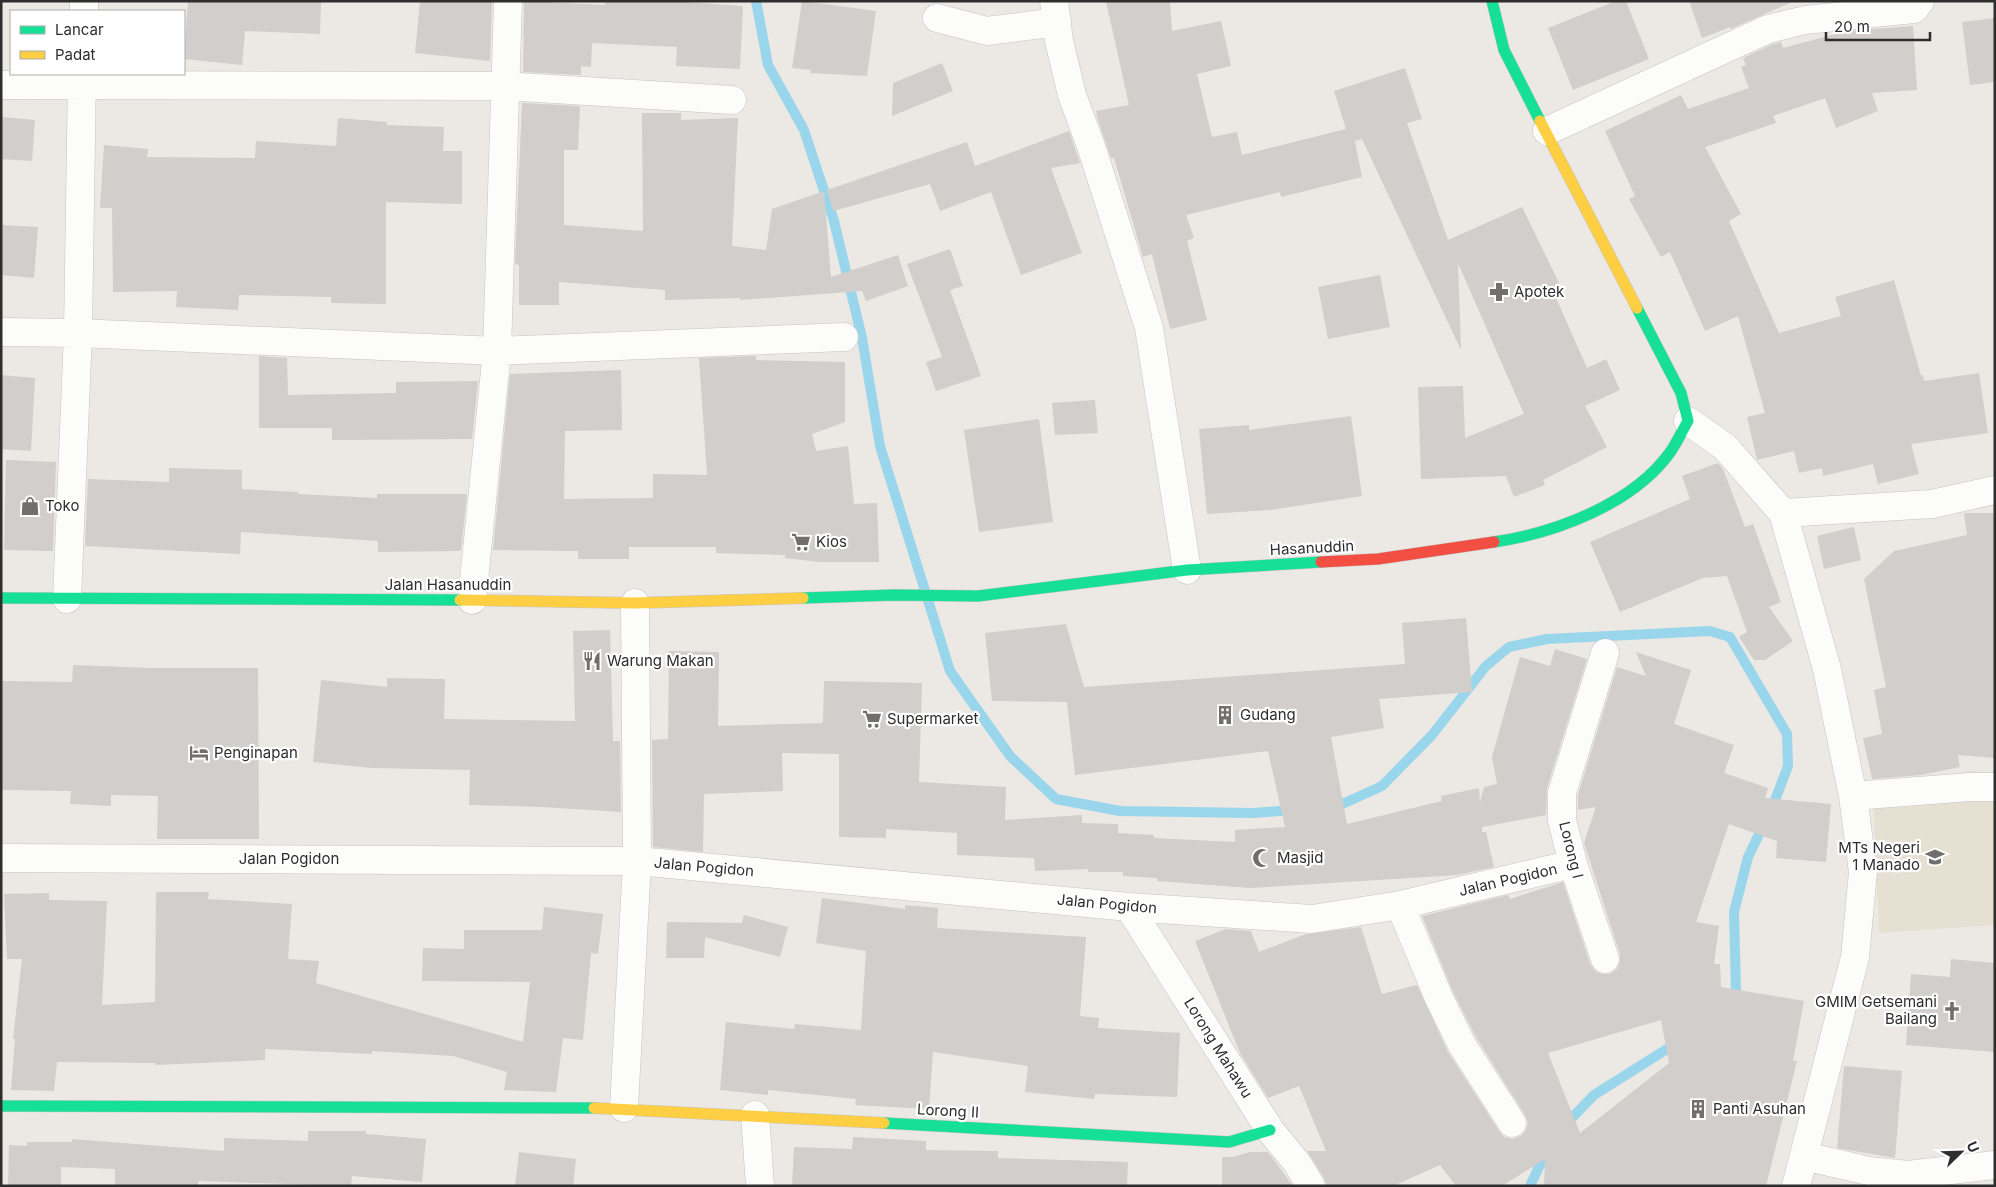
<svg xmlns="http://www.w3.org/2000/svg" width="1996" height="1187" font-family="Inter,sans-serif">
<rect width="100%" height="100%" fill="#ece8e4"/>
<path fill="#e6e0d3" d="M1970,771L1995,773V925L1879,933L1873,789Z"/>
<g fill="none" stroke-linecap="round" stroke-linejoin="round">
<path stroke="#99d6ec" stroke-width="10" d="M756,1L768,65L804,130L834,221L862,338L880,446L950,671L1010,756L1056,799L1120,811L1253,813L1294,810
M1331,807L1338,806L1382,786L1432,735L1486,666L1509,647L1547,639L1710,631L1730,637L1787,734L1788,766L1771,811
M1733,1001L1736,992L1734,912L1748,857L1764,824
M1565,1125L1594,1095L1678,1042
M1530,1186L1547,1150"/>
</g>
<path fill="#d1cecb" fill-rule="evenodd" d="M188,1H321L320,34L245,31L242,65L184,59Z
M420,1H492L490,61L415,53Z
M524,1L605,5V1H670L743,6L740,69L676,66L677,47L592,43L591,67L581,66V75L523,72Z
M802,1L876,11L867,76L810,73L811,70L792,68Z
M1106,1H1170L1172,31L1221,21L1231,66L1197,74L1212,137L1237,132L1242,155L1346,129L1334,91L1405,68L1422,119L1407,123L1448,240L1522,207L1561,287L1553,291L1587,368L1606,359L1620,390L1585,406L1607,447L1543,480L1545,485L1514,497L1506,476L1421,479L1418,387L1463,386L1465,438L1524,414L1458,263L1461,348H1460L1362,139L1355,141L1362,177L1281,197L1280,192L1186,215L1194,238L1187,241L1207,320L1170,329L1152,254L1143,257L1114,158H1111L1097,117L1096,111L1129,105Z
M1616,1H1626L1649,59L1573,90L1548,28Z
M1689,1H1790V3L1730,29V27L1702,38Z
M1995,18V82L1970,85L1962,22Z
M1913,26L1917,90L1872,93L1878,111L1836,128L1825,98L1773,116L1776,123L1705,147L1741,214L1729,221L1779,333L1841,316L1835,297L1894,280L1921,376L1923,375L1924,381L1979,373L1988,433L1911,444L1919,474L1878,484L1873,464L1823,476L1822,468L1799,473L1794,451L1757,460L1747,417L1765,413L1738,316L1705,331L1670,252L1661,257L1629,199L1635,196L1605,131L1681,95L1688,109L1749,88L1741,67L1746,65L1743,58L1773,44L1781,42L1783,48L1847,31Z
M942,63L953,91L892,116L893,83Z
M522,103L580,106L578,150H564V225L643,231L642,113H681V120L738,118L732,246L766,250L772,209L824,191L831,277L898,255L908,286L866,301L862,291L740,300V298L665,300V290L559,282V305H519V265L515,264Z
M1,117L35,120L32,161L1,159Z
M338,118L387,122V125L444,127L443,151H462V204L386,202V304L331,303V297L239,295L238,310L176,307L177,291L113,292L112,208H100L104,145L148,149L147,157L255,158L256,141L336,146Z
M1069,131L1080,163L1051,168L1082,253L1021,275L991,192L940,211L930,184L833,211L827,190L967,142L975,166Z
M1,225L38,227L34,278L1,275Z
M950,249L963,286L950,290L981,376L936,391L926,362L942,357L907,264Z
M1380,275L1390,327L1328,339L1318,287Z
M259,356L287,358L288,395L396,393V382L478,381L472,439L332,440V428H259Z
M756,356V360L845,362V422L812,434L816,451L848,446L854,504L877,503L879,562H819L785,558V555L716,553V547H629V559H578V551L493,550L510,374L621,370L622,430L565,431L564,499L653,498V474L707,475L699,358Z
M1,375L35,378L31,451L1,449Z
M1095,400L1098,433L1055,435L1052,403Z
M1351,416L1362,496L1270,510L1207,514L1199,429L1249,425V430Z
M1039,419L1053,522L979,532L964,430Z
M6,460L56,462L53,551L4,550Z
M1718,463L1723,469L1745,527L1753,524L1781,602L1769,607L1793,641L1765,660H1754L1739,637L1747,632L1727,576L1703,578L1620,612L1590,542L1690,499L1682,476Z
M169,468L242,470V489L298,492V494L377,498V494H467L461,550L460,551L378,552V541L241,532L240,554L85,546L88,479L169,482Z
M1964,513H1995V758L1958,755L1960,767L1921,775L1872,779L1863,738L1882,734L1874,690L1886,687L1864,579L1894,551L1967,535Z
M1854,527L1861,560L1824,569L1817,536Z
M1466,618L1472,692L1379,699L1384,728L1331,737L1347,824L1442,801L1441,796L1479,788L1480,802L1484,787L1497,784L1492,757L1520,657L1550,666L1555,649L1587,659L1547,788L1546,815L1482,827V832H1486L1494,867L1457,875L1251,888L1157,881V878L1123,876V872H1088V869L1035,871L1034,858L957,855V833L886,829V838L839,837V754L782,753L783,791L704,794L703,852L653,847L652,740L668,739L669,651L719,652L718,726L823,723L824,681L922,683L919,782L1006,787L1005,820L1082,815V823L1118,824V833L1154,835V838L1235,842V830L1285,827L1268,751L1075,775L1067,702L992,701L985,633L1066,624L1084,687L1405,664L1402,623Z
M610,630L613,741H620L621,812L542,807L469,805L470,770L372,768L313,762L321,680L387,687V678L445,679L444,719L575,721L573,631Z
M1636,652L1691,670L1674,724L1734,745L1724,773L1768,788L1765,798L1831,804L1826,862L1776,858L1777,841L1729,824L1696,922L1719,926L1714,964H1720L1721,987L1804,1001L1793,1061H1797L1766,1186H1544L1545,1159L1502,1186H1456L1440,1165L1393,1186H1327L1324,1178L1307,1151H1326L1299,1086L1268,1098L1240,1053L1195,941L1226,929L1251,931L1259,952L1306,934L1361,927L1382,994L1417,985L1448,1052L1499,1131L1504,1137L1512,1139L1521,1136L1526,1130L1528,1122L1525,1115L1476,1037L1453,992L1422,916L1508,895L1510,899L1563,882L1590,964L1595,971L1602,974H1610L1617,969L1620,962V954L1584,843L1596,807L1578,810V795L1617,667L1646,676ZM1661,1020L1669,1063L1580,1133L1548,1053Z
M73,665L153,668H258L259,839H157L158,796L111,795V806L70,804L71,791L1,790V681L72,682Z
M156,892H209L208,899L292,904L288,959L319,961L316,983L523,1042L530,982L422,981L423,948L464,949V930H542L544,907L603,914L598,954L591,953L583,1040L563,1038L556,1092L504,1090L507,1072L453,1056L372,1051V1054L265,1049V1060L155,1065V1063L57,1062L54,1091L11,1090L15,1039H13L22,959H7L4,894L49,893V900L107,901L102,1005L155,1002Z
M822,898L905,909V905L938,908L937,928L1086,937L1080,1016L1099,1018L1098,1028L1180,1033L1177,1097L1095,1094L1094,1099L1025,1092L1028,1066L933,1052L929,1109L855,1105L856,1099L768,1090V1095L720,1090L726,1022L794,1029L795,1024L861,1030L866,951L816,943Z
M744,915L788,927L780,957L705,937L704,958H666L667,922L742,923Z
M1951,959L1995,963V1052L1906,1045L1911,974L1950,977Z
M1844,1066L1902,1071L1895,1158L1837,1148Z
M308,1131H366V1134L426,1139L422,1182L352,1176L351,1186L198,1181V1186H115V1169L61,1167V1186H8L9,1145L27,1146V1142H72V1139L224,1151V1138L308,1141Z
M853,1137L926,1141V1150L998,1151V1158L1128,1162L1127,1186H792L794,1147L852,1149Z
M519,1152L576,1159L573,1186H515Z
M1250,1152H1268L1293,1186H1222V1157H1233Z"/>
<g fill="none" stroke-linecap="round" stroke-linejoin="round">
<g stroke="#c5c4c5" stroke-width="29">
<path id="street" d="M1054,1L1059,41L1072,95L1092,149L1149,328L1187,570
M84,11V1
M937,18L987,31L1057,22
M1,85L504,86L732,100
M1547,131L1768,29L1805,20L1914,9L1920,1
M1,332L78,333L497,351L844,337
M1688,421L1725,447L1783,513L1827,669L1853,796L1863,872L1855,957L1796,1186
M1783,513L1932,504L1995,490
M67,599L78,333L82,74
M472,600L497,351L508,1
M1853,796L1970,787H1995
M1,858L637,861L635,603
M1400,905L1439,998L1462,1045L1512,1123
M1129,907L1270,1130L1297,1163L1311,1186
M1605,959L1573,864L1562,820V793L1605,653
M624,1108L637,861L1129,907L1312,919L1400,905L1573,864
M755,1115L760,1186
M1804,1156L1869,1171L1908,1175L1995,1165"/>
</g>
<g stroke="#c5c4c5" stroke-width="12">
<path id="fast" d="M1492,1L1504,50L1540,121
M1494,542C1555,533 1634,504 1671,451C1677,442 1682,431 1688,421L1681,393L1637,308
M1,598L460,600
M803,598L894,595L978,596L1187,570L1321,562
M1,1106L594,1108
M884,1123L1229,1142L1270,1130"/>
</g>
<g stroke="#c5c4c5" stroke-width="12">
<path id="slow" d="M1540,121L1637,308
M460,600L635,603L803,598
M594,1108L884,1123"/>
</g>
<g stroke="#c5c4c5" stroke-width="12">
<path id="jam" d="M1321,562L1378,559L1494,542"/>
</g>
<use href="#street" stroke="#fcfcfb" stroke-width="28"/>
<use href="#fast" stroke="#16e098" stroke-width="11"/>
<use href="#slow" stroke="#ffcf43" stroke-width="11"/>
<use href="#jam" stroke="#f24e42" stroke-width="11"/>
</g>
<defs>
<g id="pharmacy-bare" transform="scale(1.5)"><path d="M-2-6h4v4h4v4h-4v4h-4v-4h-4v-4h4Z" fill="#706f6e" stroke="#fff" stroke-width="2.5" paint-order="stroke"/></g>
<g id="shop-bare" transform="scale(1.5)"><path d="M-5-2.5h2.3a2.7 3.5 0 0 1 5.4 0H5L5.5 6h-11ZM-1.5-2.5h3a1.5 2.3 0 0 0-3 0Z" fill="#706f6e" stroke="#fff" stroke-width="2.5" paint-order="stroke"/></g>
<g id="supermarket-bare" transform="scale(1.5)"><path d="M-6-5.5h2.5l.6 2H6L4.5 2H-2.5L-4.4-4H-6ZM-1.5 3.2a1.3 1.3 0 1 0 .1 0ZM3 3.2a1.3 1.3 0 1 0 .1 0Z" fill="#706f6e" stroke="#fff" stroke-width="2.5" paint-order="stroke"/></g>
<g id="restaurant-bare" transform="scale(1.5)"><path d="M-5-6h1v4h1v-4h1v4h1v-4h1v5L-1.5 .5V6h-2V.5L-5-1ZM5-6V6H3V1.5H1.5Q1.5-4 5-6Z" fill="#706f6e" stroke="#fff" stroke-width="2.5" paint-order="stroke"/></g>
<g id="building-bare" transform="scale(1.5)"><path d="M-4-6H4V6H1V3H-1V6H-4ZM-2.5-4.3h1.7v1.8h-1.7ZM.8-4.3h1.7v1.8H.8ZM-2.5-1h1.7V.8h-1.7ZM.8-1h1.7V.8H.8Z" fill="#706f6e" stroke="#fff" stroke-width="2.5" paint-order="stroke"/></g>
<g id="hotel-bare" transform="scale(1.5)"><path d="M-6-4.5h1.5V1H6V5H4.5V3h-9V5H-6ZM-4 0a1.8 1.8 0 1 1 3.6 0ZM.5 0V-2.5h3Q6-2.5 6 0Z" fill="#706f6e" stroke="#fff" stroke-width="2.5" paint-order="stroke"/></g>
<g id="school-bare" transform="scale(1.5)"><path d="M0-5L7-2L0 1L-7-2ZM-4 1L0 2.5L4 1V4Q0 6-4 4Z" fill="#706f6e" stroke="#fff" stroke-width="2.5" paint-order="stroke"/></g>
<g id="mosque-bare" transform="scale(1.5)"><path d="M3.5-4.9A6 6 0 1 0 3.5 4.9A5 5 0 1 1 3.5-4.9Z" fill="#706f6e" stroke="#fff" stroke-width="2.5" paint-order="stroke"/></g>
<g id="church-bare" transform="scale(1.5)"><path d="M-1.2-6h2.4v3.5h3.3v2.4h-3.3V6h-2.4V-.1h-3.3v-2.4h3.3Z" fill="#706f6e" stroke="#fff" stroke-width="2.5" paint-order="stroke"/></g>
</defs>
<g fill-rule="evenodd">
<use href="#pharmacy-bare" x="1499" y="292"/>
<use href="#shop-bare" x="30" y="506"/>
<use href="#supermarket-bare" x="801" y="542"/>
<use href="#restaurant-bare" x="592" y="661"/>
<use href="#building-bare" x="1225" y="715"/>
<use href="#supermarket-bare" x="872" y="719"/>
<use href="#hotel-bare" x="199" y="753"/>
<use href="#school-bare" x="1935" y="857"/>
<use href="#mosque-bare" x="1262" y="858"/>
<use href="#church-bare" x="1952" y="1011"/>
<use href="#building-bare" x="1698" y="1109"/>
</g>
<g text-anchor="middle" stroke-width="4.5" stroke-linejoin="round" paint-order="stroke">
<g font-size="15" fill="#2e2e2e" stroke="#fff" text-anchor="start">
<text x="1514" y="297">Apotek</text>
<text x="45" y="511">Toko</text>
<text x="816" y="547">Kios</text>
<text x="607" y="666">Warung Makan</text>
<text x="1240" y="720">Gudang</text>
<text x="887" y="724">Supermarket</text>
<text x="214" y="758">Penginapan</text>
<text x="1920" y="853" text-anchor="end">MTs Negeri<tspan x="1920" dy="17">1 Manado</tspan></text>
<text x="1277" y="863">Masjid</text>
<text x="1937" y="1007" text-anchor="end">GMIM Getsemani<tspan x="1937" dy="17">Bailang</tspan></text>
<text x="1713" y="1114">Panti Asuhan</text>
</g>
<g font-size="15" fill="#2e2e2e" stroke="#fff">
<text transform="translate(1312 548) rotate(-3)" y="5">Hasanuddin</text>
<text x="448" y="590">Jalan Hasanuddin</text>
<text transform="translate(1571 850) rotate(76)" y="5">Lorong I</text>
<text x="289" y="864">Jalan Pogidon</text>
<text transform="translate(704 867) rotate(5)" y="5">Jalan Pogidon</text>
<text transform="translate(1508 880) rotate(-13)" y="5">Jalan Pogidon</text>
<text transform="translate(1107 904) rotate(5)" y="5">Jalan Pogidon</text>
<text transform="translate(1218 1048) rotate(58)" y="5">Lorong Mahawu</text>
<text transform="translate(948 1111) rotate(3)" y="5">Lorong II</text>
</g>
</g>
<rect width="1996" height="1187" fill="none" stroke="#2e2e2e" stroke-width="5"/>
<rect x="10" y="10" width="175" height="65" fill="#ffffff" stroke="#ababab"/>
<rect x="20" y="26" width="25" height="8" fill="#16e098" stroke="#ababab"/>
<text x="55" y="35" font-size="15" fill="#2e2e2e">Lancar</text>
<rect x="20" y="51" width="25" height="8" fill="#ffcf43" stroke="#ababab"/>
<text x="55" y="60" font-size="15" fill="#2e2e2e">Padat</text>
<g transform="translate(1961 1152) rotate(67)" stroke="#ffffff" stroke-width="4" paint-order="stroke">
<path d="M0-4L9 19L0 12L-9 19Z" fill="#2e2e2e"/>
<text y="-8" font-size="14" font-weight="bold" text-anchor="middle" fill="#2e2e2e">U</text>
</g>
<path d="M1826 32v8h104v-8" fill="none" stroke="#2e2e2e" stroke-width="2.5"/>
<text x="1834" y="32" font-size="15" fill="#2e2e2e" stroke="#ffffff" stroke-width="4" paint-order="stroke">20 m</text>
</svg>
